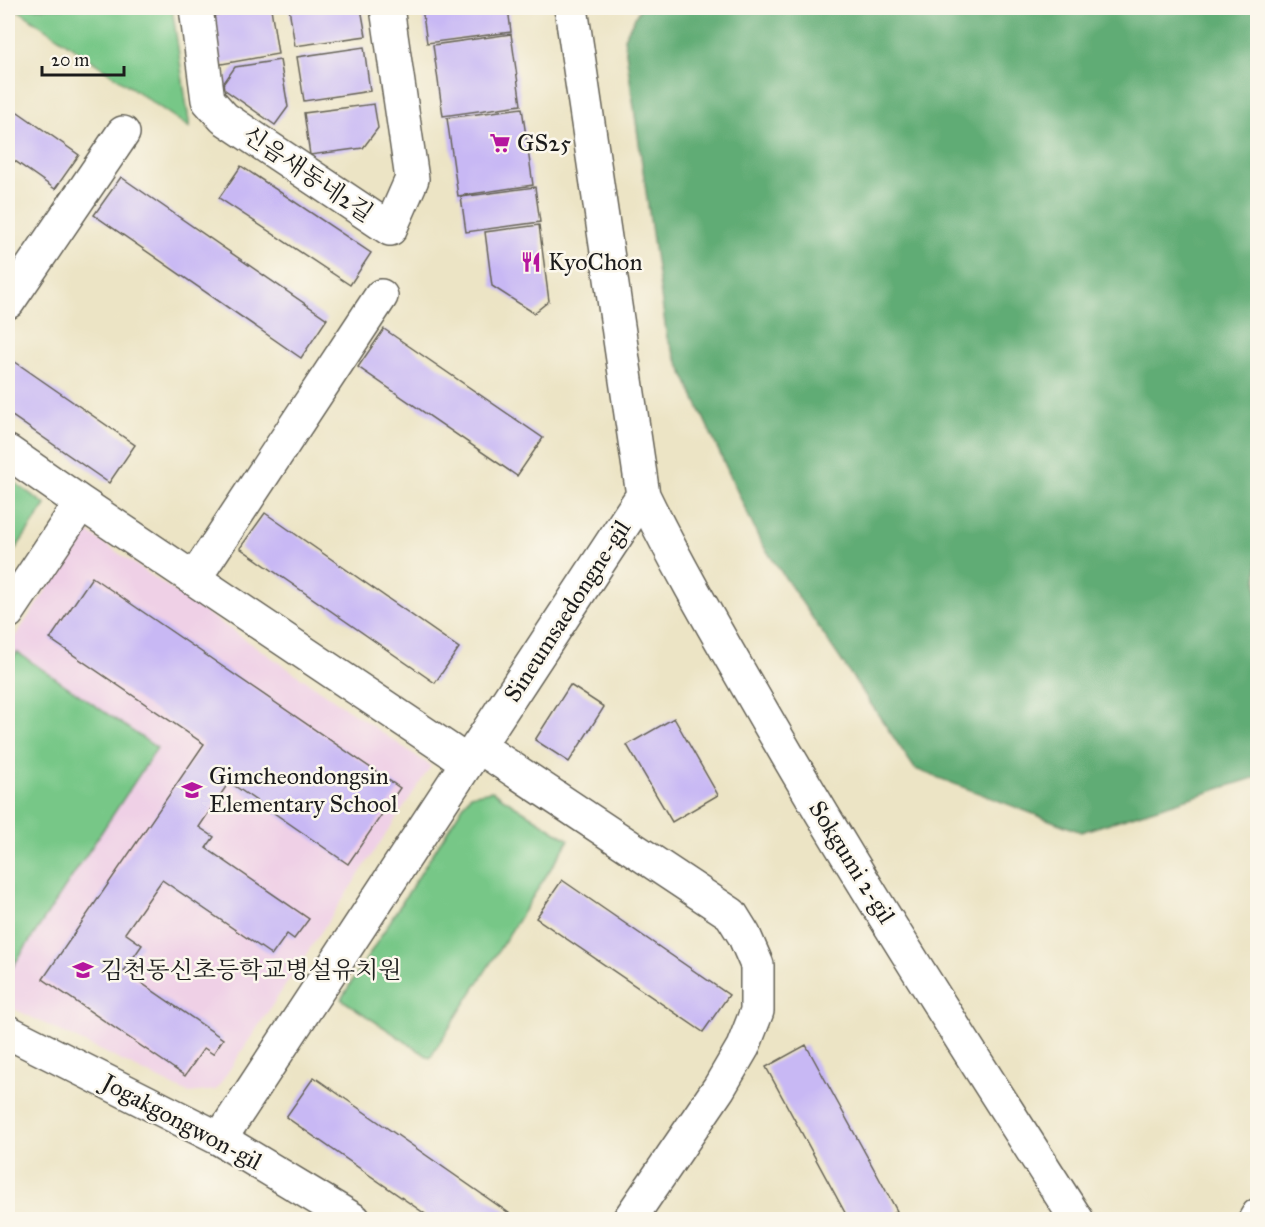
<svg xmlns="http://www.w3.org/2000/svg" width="1265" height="1227" font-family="'IM FELL Great Primer','Noto Serif KR',serif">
<rect width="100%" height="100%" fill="#fbf7ec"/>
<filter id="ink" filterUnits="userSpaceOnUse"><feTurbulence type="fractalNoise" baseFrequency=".0167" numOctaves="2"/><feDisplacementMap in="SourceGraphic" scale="12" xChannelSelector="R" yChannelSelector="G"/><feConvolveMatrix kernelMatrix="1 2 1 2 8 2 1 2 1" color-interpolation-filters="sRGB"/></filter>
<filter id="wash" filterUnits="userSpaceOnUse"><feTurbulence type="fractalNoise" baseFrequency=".008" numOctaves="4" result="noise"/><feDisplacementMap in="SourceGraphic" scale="24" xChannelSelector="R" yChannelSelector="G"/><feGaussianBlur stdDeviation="1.35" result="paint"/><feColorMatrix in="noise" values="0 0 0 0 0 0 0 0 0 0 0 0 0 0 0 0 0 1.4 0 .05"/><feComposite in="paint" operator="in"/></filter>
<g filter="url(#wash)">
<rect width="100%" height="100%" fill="#ece4c5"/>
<path fill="#efd0e6" d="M86,531L431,766L216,1090L188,1093L8,1006V647Z"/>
<path fill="#77c787" stroke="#4a7252" stroke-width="1.5" d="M15,8H172L190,128Z
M8,478L46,505L8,560Z
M17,652L157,748L8,974V666Z
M492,791L569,840L430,1058L341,999L470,795Z"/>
<path fill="#61ac74" stroke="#3e6448" stroke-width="1.5" d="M640,8H1257V777L1081,832L915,769L760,541L667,338L624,38Z"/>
<g id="blocks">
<path fill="#c8b8f4" d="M262,8H271L278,54L216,65L208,16Z
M289,8H361L366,36L295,46Z
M422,8H508L511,32L427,43Z
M511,34L521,105L443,116L433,45Z
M364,47L370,91L304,101L297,57Z
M280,60L288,107L275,125L221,87L235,67Z
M374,104L378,128L363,148L310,155L304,113Z
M8,105L79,155L55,189L8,156Z
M522,108L533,185L458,196L447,118Z
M241,166L371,253L350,285L219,198Z
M121,177L327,319L301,358L94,215Z
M535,187L540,222L466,232L461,197Z
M539,225L549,301L534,313L492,286L485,232Z
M384,329L543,438L517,476L358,367Z
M8,357L135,445L109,483L8,413Z
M265,513L459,648L435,683L240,548Z
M92,577L400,788L348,864L229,782L199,827L214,837L206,848L309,919L294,939L287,934L272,955L162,880L125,933L142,945L124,971L223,1039L213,1054L204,1048L185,1076L43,979L204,744L50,639Z
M570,685L604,707L569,762L535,740Z
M674,718L718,795L672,822L627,745Z
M562,880L729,995L703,1032L536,918Z
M806,1045L897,1211L882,1220H849L766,1067Z
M314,1077L519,1220H434L286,1117Z"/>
</g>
</g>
<g filter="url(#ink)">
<use href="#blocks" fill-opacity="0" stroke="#656257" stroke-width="1.5"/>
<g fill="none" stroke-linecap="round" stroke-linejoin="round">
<g stroke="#656257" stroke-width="36">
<path id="minor" d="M196,8L208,100L224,118L390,229L412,179L387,8
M571,8L643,495C676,563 714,628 752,694C854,873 966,1047 1077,1220
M8,302L123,133
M8,452L81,503
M194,579L381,296
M8,612L81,503L467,762
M478,746L731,914L744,935L757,965V1011L743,1047L719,1088L629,1220
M8,1032L220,1139L354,1220
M220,1139L643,495
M1255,1220L1258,1215"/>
</g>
<use href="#minor" stroke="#fff" stroke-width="33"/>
</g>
</g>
<defs>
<g id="supermarket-bare" transform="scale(1.62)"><path d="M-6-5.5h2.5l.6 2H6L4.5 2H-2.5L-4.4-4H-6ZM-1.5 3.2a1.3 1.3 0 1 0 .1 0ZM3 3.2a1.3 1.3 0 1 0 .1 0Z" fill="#b5179e" stroke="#fbf7ec" stroke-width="2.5" paint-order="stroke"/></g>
<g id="restaurant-bare" transform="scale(1.62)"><path d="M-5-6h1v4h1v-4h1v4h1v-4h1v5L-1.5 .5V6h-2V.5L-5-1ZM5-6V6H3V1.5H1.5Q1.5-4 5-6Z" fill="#b5179e" stroke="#fbf7ec" stroke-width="2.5" paint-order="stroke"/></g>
<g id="school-bare" transform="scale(1.62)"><path d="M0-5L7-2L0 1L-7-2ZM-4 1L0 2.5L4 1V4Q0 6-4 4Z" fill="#b5179e" stroke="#fbf7ec" stroke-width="2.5" paint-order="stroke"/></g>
</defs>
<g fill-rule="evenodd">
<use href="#supermarket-bare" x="500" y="143"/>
<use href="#restaurant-bare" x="531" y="262"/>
<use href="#school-bare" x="192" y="790"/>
<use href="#school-bare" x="83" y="970"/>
</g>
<g text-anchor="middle" stroke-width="5" stroke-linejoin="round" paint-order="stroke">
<g font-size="24" fill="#1c1c1c" stroke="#fbf7ec" text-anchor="start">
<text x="517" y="151">GS25</text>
<text x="548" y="270">KyoChon</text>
<text x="209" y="784">Gimcheondongsin<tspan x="209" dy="28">Elementary School</tspan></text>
<text x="100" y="978">김천동신초등학교병설유치원</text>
</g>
<g font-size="24" fill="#1c1c1c" stroke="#fbf7ec">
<text transform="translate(308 174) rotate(34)" y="8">신음새동네2길</text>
<text transform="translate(567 611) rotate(-57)" y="8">Sineumsaedongne-gil</text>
<text transform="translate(852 862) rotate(58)" y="8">Sokgumi 2-gil</text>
<text transform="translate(182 1122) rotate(28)" y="8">Jogakgongwon-gil</text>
</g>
</g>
<rect width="1265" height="1227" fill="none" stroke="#fbf7ec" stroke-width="30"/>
<path d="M42 66v9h82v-9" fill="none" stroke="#1c1c1c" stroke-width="3"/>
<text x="51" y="66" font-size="18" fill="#1c1c1c" stroke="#fbf7ec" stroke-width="4.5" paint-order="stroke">20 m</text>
</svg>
